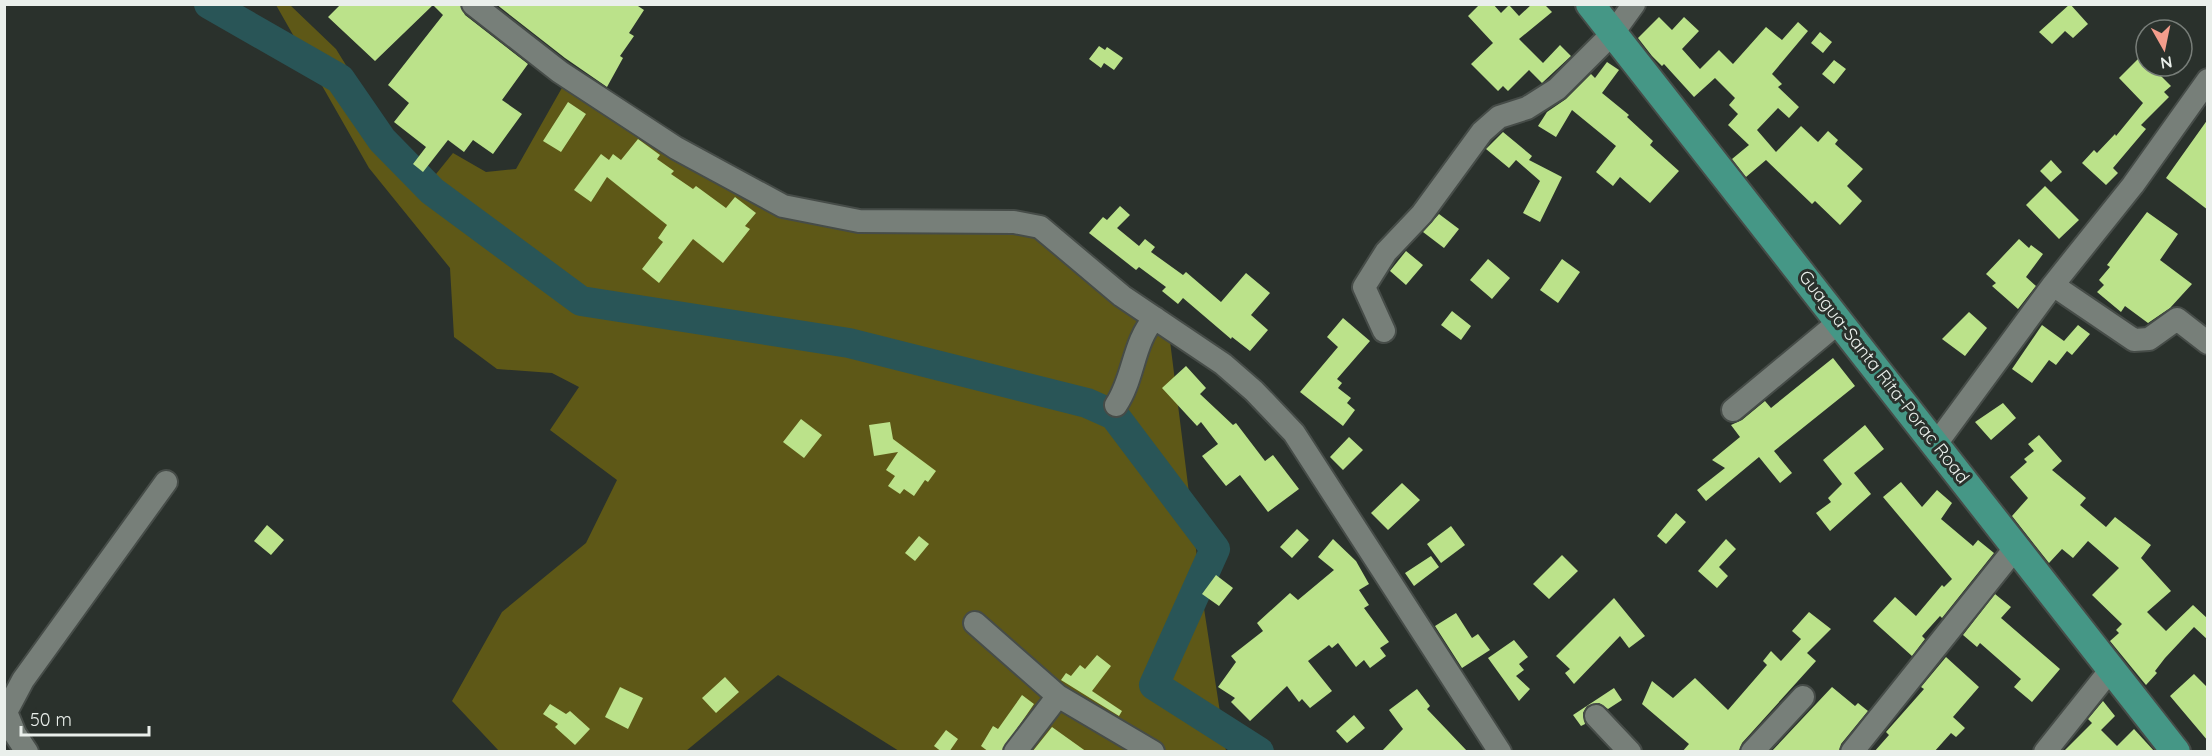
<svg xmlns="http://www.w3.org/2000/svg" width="2212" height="756" font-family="Quicksand,sans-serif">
<rect width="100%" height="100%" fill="#2a312c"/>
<path fill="#5e5817" d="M276,5H290L336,49L407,164L428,184L453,153L486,172L516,169L563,86L783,211L1036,232L1170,341L1201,589L1226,751H899L778,675L686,751H499L452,701L502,612L586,543L617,480L550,430L579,387L552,373L497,369L454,337L450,268L369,168Z"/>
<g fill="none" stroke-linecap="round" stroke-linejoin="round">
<path stroke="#295557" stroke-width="30" d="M209,4L340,79L382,140L432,191L581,301L849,343L1087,403L1114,415L1215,549L1154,685L1259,752"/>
</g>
<path fill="#bbe28a" d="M341,4H460L465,15L528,64L502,100L522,114L493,154L473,140L464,152L448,140L423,172L413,164L426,147L394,122L409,103L388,85L443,15L433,5L375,61L328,17Z
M496,4H635L644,10L629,33L634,36L620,56L623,58L607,87L565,58Z
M1480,4H1493L1501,13L1509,5L1519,16L1532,4H1544L1552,12L1519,39L1543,63L1560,45L1571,56L1542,83L1529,70L1508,91L1503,86L1498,91L1471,64L1493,43L1468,16Z
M2070,4L2088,24L2073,38L2065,31L2052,44L2039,32Z
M1659,17L1672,30L1684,17L1699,31L1682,49L1700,69L1719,50L1733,64L1766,27L1782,40L1798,22L1808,31L1772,74L1782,84L1778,87L1799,107L1789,118L1778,108L1757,130L1776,152L1801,126L1818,142L1828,131L1838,140L1835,144L1863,169L1847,186L1862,201L1840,225L1815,201L1812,204L1766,160L1746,177L1732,159L1749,145L1728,125L1738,114L1729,105L1735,98L1715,78L1694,97L1664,64L1662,66L1652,56L1638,38Z
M1820,32L1832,42L1823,53L1811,43Z
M1099,46L1105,50L1107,47L1123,58L1114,70L1104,63L1101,68L1089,59Z
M2141,56L2146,61V66H2151L2171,86L2164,92L2169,97L2141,125L2146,129L2113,168L2118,173L2106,185L2082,163L2094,150L2097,153L2115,134L2116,136L2143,103L2119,78Z
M1834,60L1846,69L1834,84L1822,74Z
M1607,62L1619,70L1602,93L1629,115L1627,117L1653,141L1650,145L1679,171L1650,203L1620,177L1613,186L1596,172L1616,146L1572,110L1556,137L1538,126L1547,112L1566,99L1591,74L1595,78Z
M568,102L586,114L561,152L543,141Z
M2208,119V210L2166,178Z
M1503,132L1532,156L1529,160L1562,177L1540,222L1523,213L1540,181L1516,160L1509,168L1486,149Z
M638,139L660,155L657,159L674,171L671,174L693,189L696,186L726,208L735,197L756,213L745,226L750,229L723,263L693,239L659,283L642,269L663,242L658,238L667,225L607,177L591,202L574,190L601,154L609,160L613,154L621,160Z
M2051,160L2062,172L2051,182L2040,171Z
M2045,186L2079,220L2059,239L2026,205Z
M1120,206L1130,215L1117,228L1139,246L1145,239L1155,247L1151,252L1183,275L1186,272L1221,302L1246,273L1270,293L1251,315L1268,330L1250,351L1232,337L1231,339L1183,298L1178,304L1162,291L1166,287L1139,267L1136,270L1089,233L1103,217L1107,220Z
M2147,212L2178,234L2160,260L2192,284L2170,308L2148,323L2125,306L2121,312L2097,292L2104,285L2099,280L2110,267L2107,265Z
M1439,214L1459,229L1444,248L1423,232Z
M2019,239L2029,248L2031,245L2043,254L2026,277L2036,286L2018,309L1992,286L1996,283L1986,274Z
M1406,251L1423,265L1406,285L1390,271Z
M1488,259L1510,278L1492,299L1470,280Z
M1562,259L1580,272L1558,303L1540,290Z
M1452,311L1471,326L1461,340L1441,325Z
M1969,312L1987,328L1965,356L1942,339Z
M1343,318L1370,341L1337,379L1342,383L1338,388L1351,398L1347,403L1355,410L1343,426L1300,392L1338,347L1327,337Z
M2042,325L2064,341L2078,325L2090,334L2072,355L2067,351L2056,365L2049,360L2032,383L2012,369Z
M1833,358L1855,386L1774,451L1792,473L1780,483L1759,457L1706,501L1697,490L1725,468L1712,460L1740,437L1731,425L1742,420L1765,401L1771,408Z
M1186,366L1206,388L1200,394L1233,425L1236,423L1265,461L1273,455L1299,489L1268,512L1240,475L1226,486L1202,456L1218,444L1201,422L1197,426L1162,388Z
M2003,403L2016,418L1991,440L1975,422Z
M801,419L822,435L804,458L783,442Z
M890,422L893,439L936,471L928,482L925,480L914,496L904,489L900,494L888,486L895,476L886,470L898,452L874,456L869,425Z
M1865,425L1884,449L1854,473L1871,494L1830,531L1816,513L1831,502L1828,498L1842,484L1823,460Z
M2039,435L2062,461L2052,470L2086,498L2080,505L2106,527L2115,517L2151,545L2141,558L2171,591L2147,612L2166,631L2193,605L2208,619V640L2194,627L2165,658L2155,671L2157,673L2146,685L2110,641L2119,633L2116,630L2122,624L2092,595L2119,568L2088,541L2073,558L2062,549L2049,563L2012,516L2028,498L2010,477L2027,462L2024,459L2034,451L2028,444Z
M1349,437L1363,450L1343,470L1330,457Z
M1901,482L1922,507L1937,490L1952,503L1941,519L1973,546L1978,540L1994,553L1942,618L1940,616L1922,636L1925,639L1912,656L1873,621L1895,597L1916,616L1942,585L1944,587L1952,579L1883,497Z
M1402,483L1420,500L1388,530L1371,513Z
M1676,513L1686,522L1666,544L1657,536Z
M267,525L284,540L271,555L254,541Z
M1451,526L1465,545L1441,563L1427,544Z
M1297,529L1309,540L1292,558L1280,547Z
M919,536L929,544L915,561L905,553Z
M1333,539L1356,561L1369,584L1359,590L1369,605L1364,608L1389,642L1380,648L1386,656L1370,668L1364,660L1356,667L1338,643L1332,648L1329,645L1308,661L1332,691L1310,708L1302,699L1299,702L1287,686L1250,721L1231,702L1235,698L1218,687L1236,662L1231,656L1263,631L1257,623L1290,593L1298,600L1334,570L1318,557Z
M1726,539L1736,549L1719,567L1728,576L1717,588L1698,571Z
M1562,555L1578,571L1549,599L1533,584Z
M1431,556L1439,567L1414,586L1405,573Z
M1216,575L1233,588L1219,606L1202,594Z
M1995,594L2011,607L2001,618L2060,669L2032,702L2014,687L2021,679L1980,643L1977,647L1963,635Z
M1614,598L1645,636L1629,648L1620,636L1574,684L1565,673L1570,669L1556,656Z
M1809,612L1831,629L1807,653L1816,661L1742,743L1739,752H1682L1689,744L1642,704L1652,681L1673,698L1695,678L1728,710L1767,665L1763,661L1771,651L1781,661L1801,639L1792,631Z
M1456,613L1472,638L1478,634L1490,650L1462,668L1435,626Z
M1514,640L1528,657L1519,664L1524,670L1516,676L1530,689L1519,701L1488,658Z
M1097,655L1111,666L1092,691L1122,711L1119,716L1061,680L1066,673L1071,676L1080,665L1085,669Z
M1946,657L1979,687L1953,717L1965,728L1956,737L1951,733L1934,752H1874L1889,735L1886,732L1924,689L1921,687Z
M2194,674L2208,688V741L2170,696Z
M725,677L739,692L716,713L702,698Z
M620,687L643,698L628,729L605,717Z
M1832,687L1855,706L1858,703L1868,711L1841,744L1839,752H1771Z
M1614,688L1622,700L1608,709L1599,703L1587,706L1583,713L1585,724L1581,726L1573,715Z
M1417,689L1430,706L1427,709L1468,752H1381L1403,729L1389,710Z
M1022,695L1034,704L1001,752H989L981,746L993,726L998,729Z
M2103,701L2115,716L2101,730L2117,746L2134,729L2155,752H2063L2092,723L2088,719Z
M550,704L566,714L570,711L590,729L575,745L555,727L558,724L543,714Z
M1354,715L1365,728L1347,743L1336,731Z
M1052,727L1087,752H1032Z
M946,730L958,739L949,752H942L934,746Z"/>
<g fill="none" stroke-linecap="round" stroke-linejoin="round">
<g stroke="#464c48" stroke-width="26">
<path id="minor" d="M473,4L560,72L676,148L783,206L859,221L1014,222L1040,227L1122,296L1223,364L1254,391L1294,433L1500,752
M2053,285L2134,340L2149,339L2177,319L2208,343
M1384,331L1364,287L1386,252L1422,214L1482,132L1499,117L1527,108L1557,89L1613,33L1634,4
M1116,405C1134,379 1133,341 1155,318
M1733,410L1840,321
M1936,444L2053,285L2133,185L2208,80
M975,623L1058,696L1153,752
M1596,716L1630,752
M27,752L15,734L6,712L23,680L166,482
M1015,752L1058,696
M1752,752L1803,697
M1852,752L2017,546
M2045,752L2112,668"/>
</g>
<g stroke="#464c48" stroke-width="32">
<path id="major" d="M1590,4L2176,752"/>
</g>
<use href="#minor" stroke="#777f79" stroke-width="22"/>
<use href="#major" stroke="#459786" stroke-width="28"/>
</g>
<g text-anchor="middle" stroke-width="6" stroke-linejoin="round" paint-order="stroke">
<g font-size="18" fill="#eaefeb" stroke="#2a312c">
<text transform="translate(1884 377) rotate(52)" y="6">Guagua-Santa Rita-Porac Road</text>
</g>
</g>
<rect width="2212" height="756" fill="none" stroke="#eaefeb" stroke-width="12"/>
<g transform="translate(2164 48) rotate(171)"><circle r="28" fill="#2a312c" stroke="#777d78" stroke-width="1.5"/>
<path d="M0-4.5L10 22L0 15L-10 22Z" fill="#f49d8c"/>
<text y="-9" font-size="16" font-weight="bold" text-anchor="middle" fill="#eaefeb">N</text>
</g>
<path d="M21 726v9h128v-9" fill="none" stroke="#eaefeb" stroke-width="3"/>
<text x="30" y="726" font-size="18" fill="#eaefeb" stroke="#2a312c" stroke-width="4.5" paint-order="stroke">50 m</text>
</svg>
